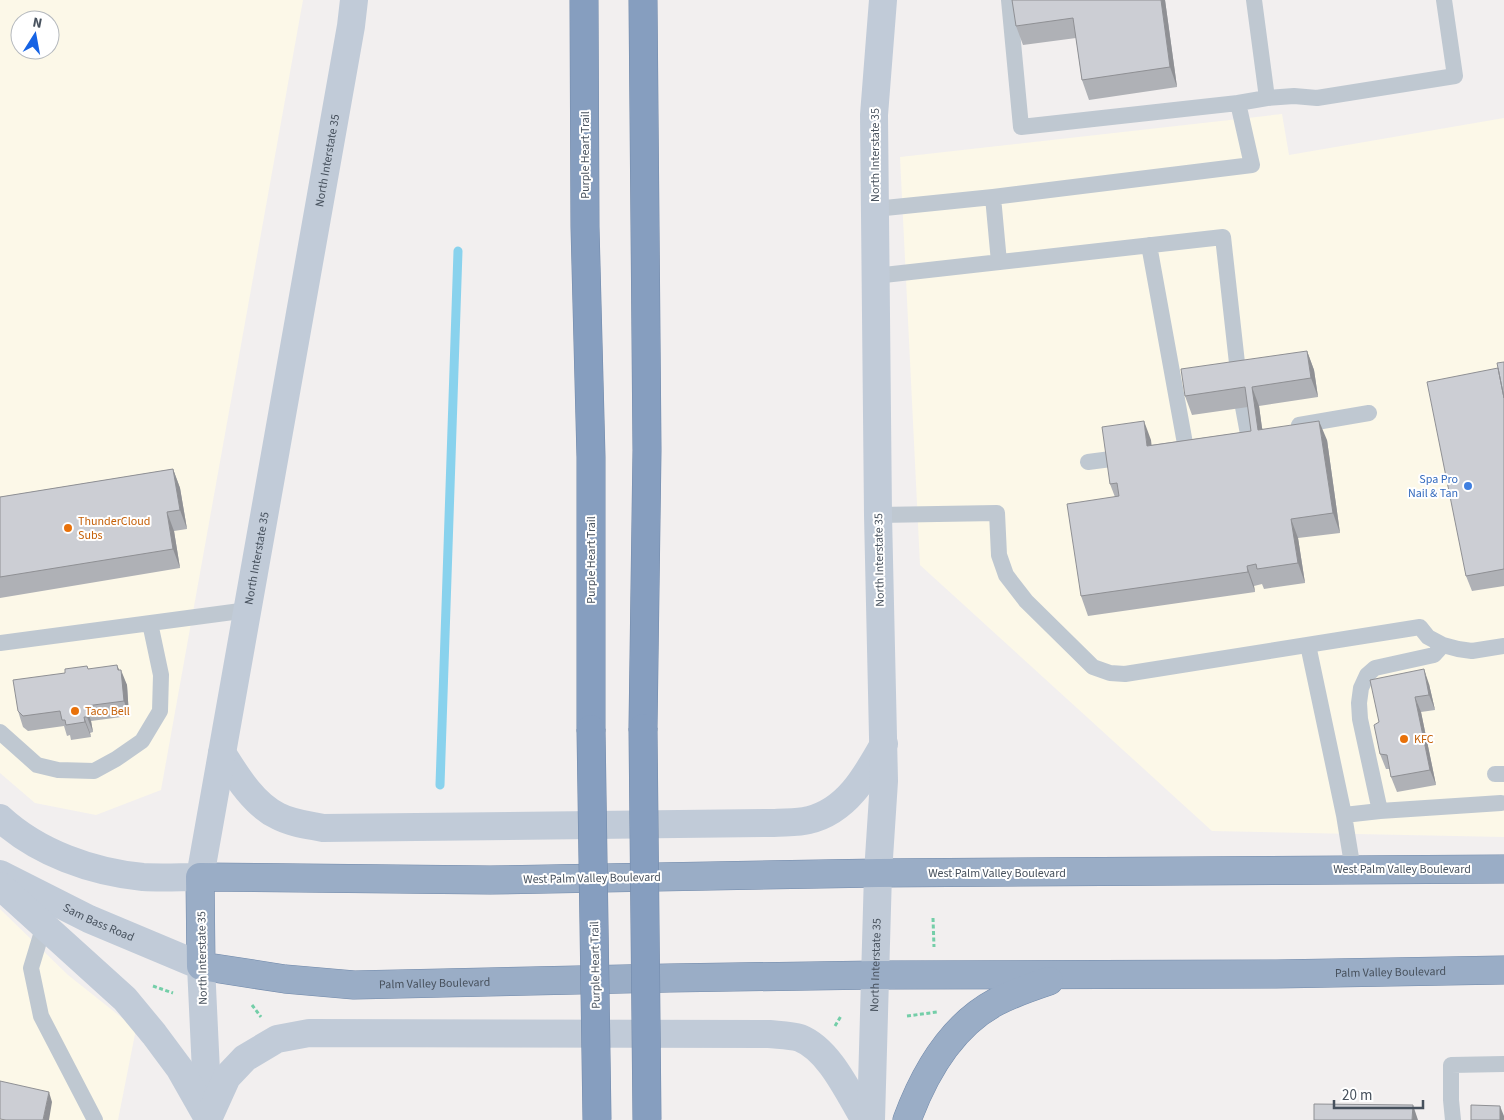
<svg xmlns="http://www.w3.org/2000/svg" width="1504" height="1120" font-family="'Source Sans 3',sans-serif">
<rect width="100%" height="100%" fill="#f2efef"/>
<path fill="#fcf8e8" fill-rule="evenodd" d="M0,0H303L161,790L96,815L35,803L0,773ZM20,20H50V50H20Z
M1282,114L1289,155L1504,118V837L1212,831L920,565L900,157Z
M0,909L68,975L136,1029L118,1120H0Z"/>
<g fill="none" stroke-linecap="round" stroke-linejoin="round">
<path stroke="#89d2ed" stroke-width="9" d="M440,785L458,251"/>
<g stroke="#7189aa" stroke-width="29">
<g id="trunk">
<path id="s4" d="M1504,869L878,873L490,880L200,877L201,966L285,979L354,985L669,978L875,975L1276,974L1504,970"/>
<path d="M907,1120C924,1074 951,1026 996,1002C1013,993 1031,987 1049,981"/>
</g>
</g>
<g stroke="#7189aa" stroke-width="29">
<path id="motorway" d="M584,0L585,227L591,457V729
M643,0L647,450L643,728"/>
</g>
<path stroke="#74cea8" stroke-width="3" stroke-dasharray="4 2.5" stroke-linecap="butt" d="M933,918L934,947
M153,986L173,993
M252,1005L261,1017
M907,1016L937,1012
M835,1026L841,1016"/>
<path stroke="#bfc8d1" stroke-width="16" d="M1267,98L1294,96L1317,98L1455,76L1444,0
M1238,103L1267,98L1254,0
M993,197L999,262
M875,209L993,197L1252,165L1238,103L1021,127L1009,0
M1149,245L1186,449L1173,451
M875,276L1223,237L1239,381
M1243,407L1248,434L1256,433
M1299,425L1369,413
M1088,462L1111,459
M878,515L997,513L999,555L1006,575L1026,601L1093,667L1110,673L1125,674L1420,627L1428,637L1443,645L1458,649L1472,651L1504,646
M0,643L248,610
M1308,645L1344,815L1353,870
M1443,645L1434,655L1375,668L1367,675L1361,688L1359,703L1360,719L1380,811L1501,803
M0,732L37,765L58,770L94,771L116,759L142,741L160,711L161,675L150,623
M1495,774H1504
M1344,815L1380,811
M44,925L31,968L41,1016L95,1120
M1453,1120L1451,1100V1065L1504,1064"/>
<g stroke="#c1cbd8" stroke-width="28">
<path d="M222,753C236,775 253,804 278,816C291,823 308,825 323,828L773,823C785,822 798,823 809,820C847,811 866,776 884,744"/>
<path id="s1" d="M0,818C38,853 92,872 143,877C161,878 181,877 200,877L351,26L354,0"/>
<path id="s2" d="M0,874L89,919L201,966L208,1114"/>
<path d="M0,886L125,999L154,1034L180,1069L205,1113"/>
<path d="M208,1119L227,1077L245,1058L277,1039L309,1033L769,1034C778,1035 791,1035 800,1038C830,1050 849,1094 865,1120"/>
<path id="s3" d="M871,1120L878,873L884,781L878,515L874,115L883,0"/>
</g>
<use href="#trunk" stroke="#9aadc6" stroke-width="28"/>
<use href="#motorway" stroke="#869ebf" stroke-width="28"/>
<g stroke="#7189aa" stroke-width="29" stroke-linecap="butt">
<path id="motorway-bridge" d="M643,728L647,1120
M591,729L597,1120"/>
</g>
<use href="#motorway-bridge" stroke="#869ebf" stroke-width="28"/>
</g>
<path fill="#afb1b6" d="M1165,0L1177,87L1089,100L1082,80L1076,38L1023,45L1016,26Z
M1307,351L1314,370L1318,397L1259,406L1262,429L1327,440L1340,533L1298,538L1305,583L1264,589L1262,584L1254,586L1255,592L1088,616L1081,596L1115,497L1110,484L1151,440V445L1251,431L1248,407L1192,415L1185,396Z
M1504,362V586L1472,591L1466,576L1498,368Z
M173,469L180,488L187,529L174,531L180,568L0,598V497Z
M88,669L119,670L127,685L129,716L91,721L93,732L90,733L91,737L71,740L70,735L67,736L64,726L28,731L23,727L18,711L65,673Z
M1429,684L1435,710L1421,712L1436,785L1397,792L1391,777L1390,769H1386L1380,754L1379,722Z"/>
<path fill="#8f9094" d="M1161,0H1165L1177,87L1170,67Z
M1307,351L1314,370L1318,397L1311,378Z
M1252,387L1259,406L1265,449L1258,430Z
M1144,421L1151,440L1154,466L1147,446Z
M1319,421L1327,440L1340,533L1333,513Z
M173,469L180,488L187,529L180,510Z
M167,512L174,531L180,568L173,549Z
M1291,519L1298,538L1305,583L1298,563Z
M1247,566L1254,586L1255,592L1248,572Z
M117,665L122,676L121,670L127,685L129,716L124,701Z
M1424,669L1429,684L1435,710L1429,695Z
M1415,697L1421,712L1436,785L1430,770Z
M86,706L91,721L93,732L87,717Z
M84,717L90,733L91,737L85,722Z
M49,1092L52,1102L49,1120H43Z
M1413,1105L1418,1120H1412Z
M1500,1106L1504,1116V1120H1500Z"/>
<path fill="#ccced4" stroke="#8f9094" d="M1012,0H1161L1170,67L1082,80L1073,18L1016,26Z
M1307,351L1311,378L1252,387L1258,430L1319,421L1333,513L1291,519L1298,563L1257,569L1256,564L1247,566L1248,572L1081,596L1067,504L1119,496L1117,483L1110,484L1102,427L1144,421L1147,446L1251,431L1245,387L1185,396L1181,369Z
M1504,362V398L1497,363Z
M1498,368L1504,398V569L1466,576L1427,382Z
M173,469L180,510L167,512L173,549L0,577V497Z
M117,665L118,670H121L124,701L86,706L87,717H84L85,722L66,725L65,720H62L60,711L23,716L18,711L13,680L65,673V669L87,666L88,669Z
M1424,669L1429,695L1415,697L1430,770L1391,777L1387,755L1380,754L1374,725L1379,722L1370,680Z
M0,1081L49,1092L43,1120H6L0,1119Z
M1314,1104L1413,1105L1412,1120H1314Z
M1471,1105L1500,1106V1120H1471Z"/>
<circle fill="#3f7fe0" stroke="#fff" stroke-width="2" cx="1468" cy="486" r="5"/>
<g fill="#e8710a" stroke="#fff" stroke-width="2">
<circle cx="68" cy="528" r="5"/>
<circle cx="75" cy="711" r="5"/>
<circle cx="1404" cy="739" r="5"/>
</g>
<g text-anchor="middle" stroke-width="4" stroke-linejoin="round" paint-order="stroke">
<g font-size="12" fill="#47515d" stroke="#fff">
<text transform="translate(585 155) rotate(-90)" y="4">Purple Heart Trail</text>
<text transform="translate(875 155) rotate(-90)" y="4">North Interstate 35</text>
<text dy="4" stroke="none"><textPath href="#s1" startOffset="942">North Interstate 35</textPath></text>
<text dy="4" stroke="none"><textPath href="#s1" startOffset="538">North Interstate 35</textPath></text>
<text transform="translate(591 560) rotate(-90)" y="4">Purple Heart Trail</text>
<text transform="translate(879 560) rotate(-91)" y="4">North Interstate 35</text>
<text x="1402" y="873">West Palm Valley Boulevard</text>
<text x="997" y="877">West Palm Valley Boulevard</text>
<text transform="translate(592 878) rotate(-1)" y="4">West Palm Valley Boulevard</text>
<text dy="4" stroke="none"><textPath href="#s2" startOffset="110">Sam Bass Road</textPath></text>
<text transform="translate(202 958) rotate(-91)" y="4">North Interstate 35</text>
<text transform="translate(595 965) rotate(-91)" y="4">Purple Heart Trail</text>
<text dy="4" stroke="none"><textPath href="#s3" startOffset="155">North Interstate 35</textPath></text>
<text dy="4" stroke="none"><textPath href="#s4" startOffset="2584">Palm Valley Boulevard</textPath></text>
<text dy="4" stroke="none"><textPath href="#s4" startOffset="1628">Palm Valley Boulevard</textPath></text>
</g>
<g font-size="12" fill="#366cbe" stroke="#fff" text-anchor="end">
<text x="1458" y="483">Spa Pro<tspan x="1458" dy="14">Nail &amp; Tan</tspan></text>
</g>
<g font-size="12" fill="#c56008" stroke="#fff" text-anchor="start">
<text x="78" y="525">ThunderCloud<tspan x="78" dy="14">Subs</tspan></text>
<text x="85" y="715">Taco Bell</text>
<text x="1414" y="743">KFC</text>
</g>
</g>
<g transform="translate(35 35) rotate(11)"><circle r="24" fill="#ffffff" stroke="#b5b9be"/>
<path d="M0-4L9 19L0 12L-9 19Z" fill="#1663e4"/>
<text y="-8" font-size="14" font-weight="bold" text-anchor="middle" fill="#47515d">N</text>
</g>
<path d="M1334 1100v8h89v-8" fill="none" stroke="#47515d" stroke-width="2.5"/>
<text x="1342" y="1100" font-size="15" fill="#47515d" stroke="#ffffff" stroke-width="4" paint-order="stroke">20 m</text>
</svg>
